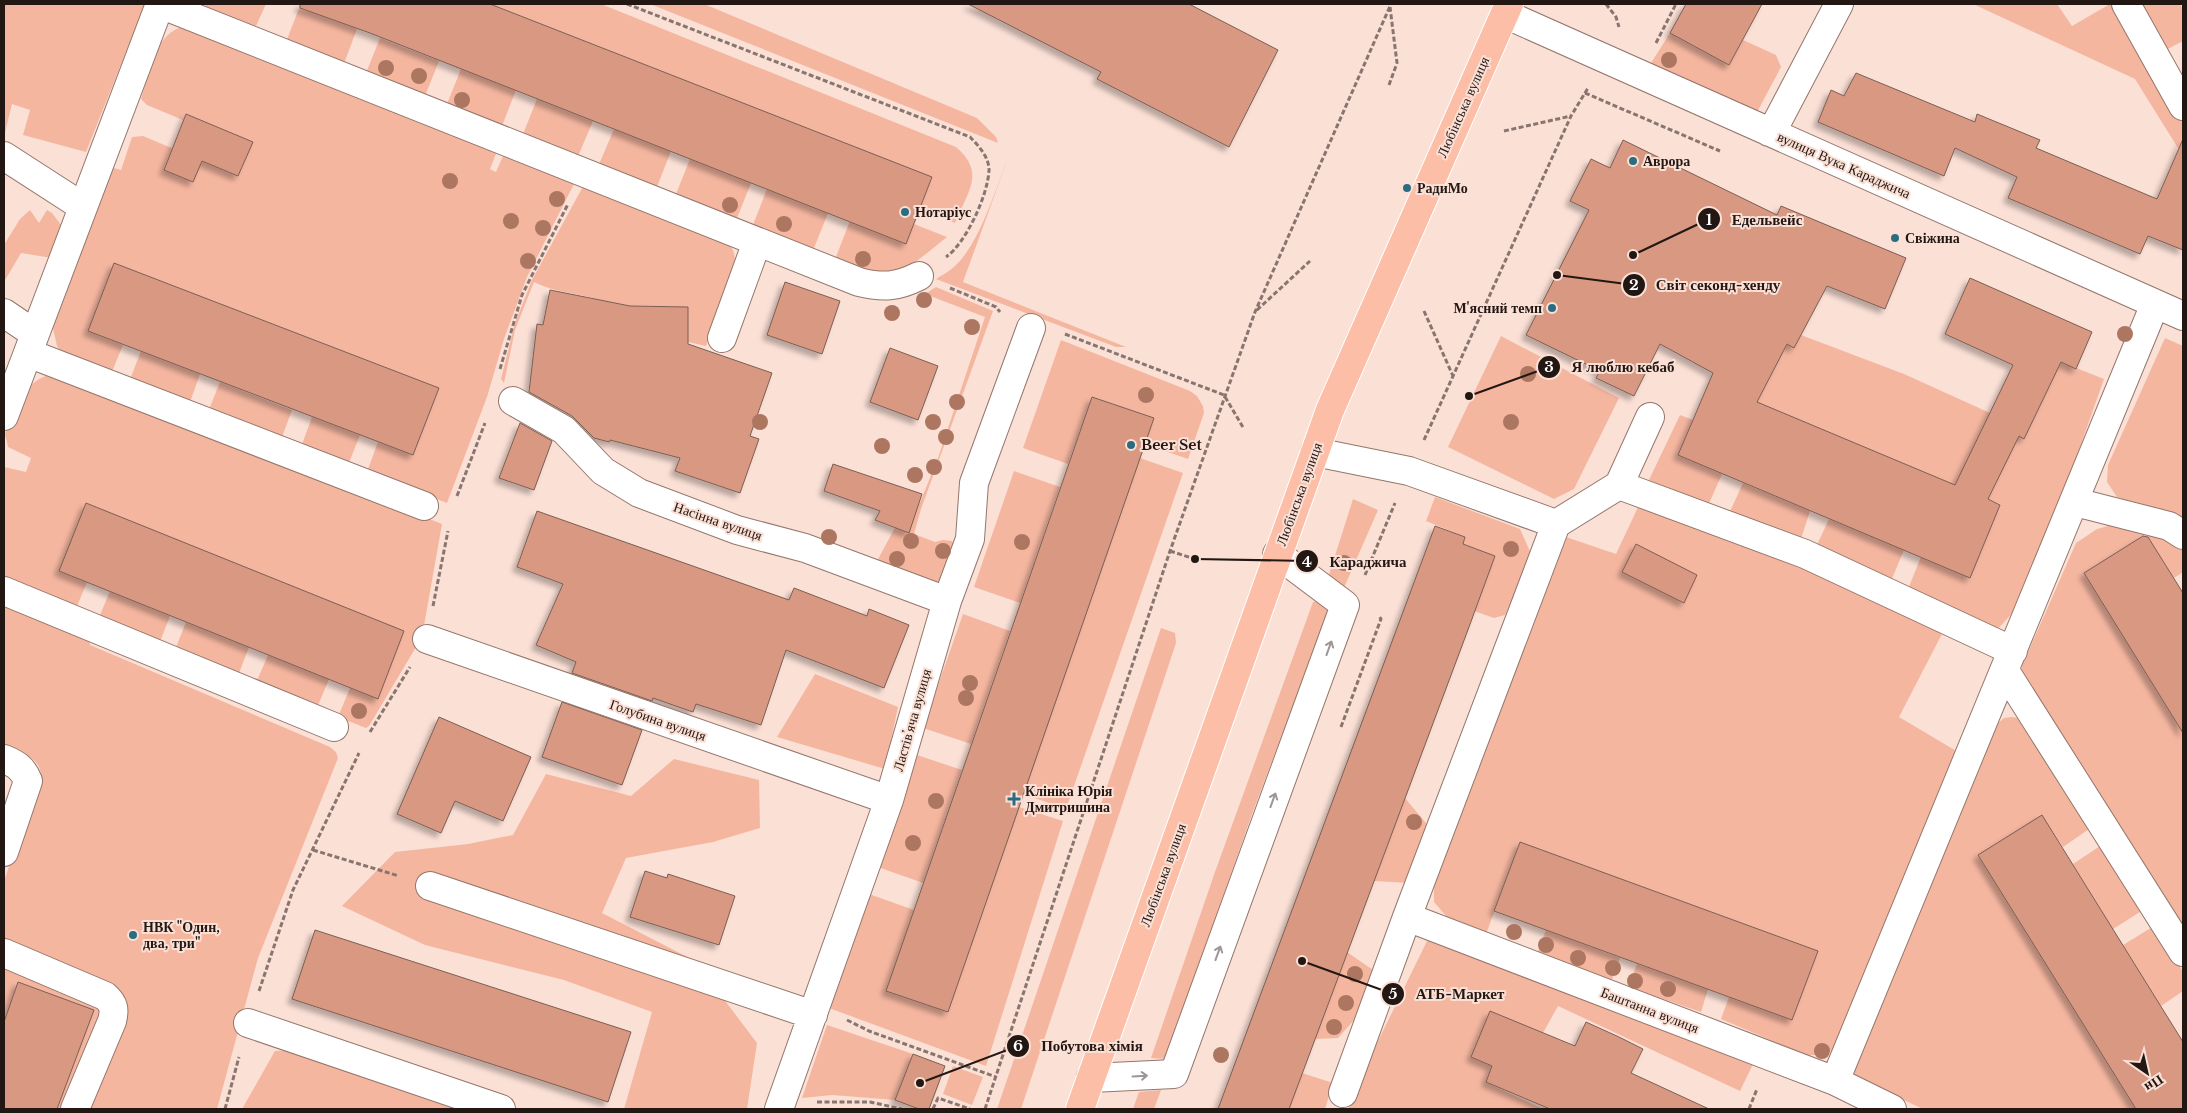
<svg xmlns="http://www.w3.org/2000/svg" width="2187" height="1113" font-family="'Libre Baskerville',serif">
<defs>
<filter id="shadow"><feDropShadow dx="-4.5" dy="4.5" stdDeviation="2.5" flood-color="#0004"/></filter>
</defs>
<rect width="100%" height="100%" fill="#fbe0d6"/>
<path fill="#f5b6a0" d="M4,4H145L86,152L23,135L30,110L12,104L5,133L4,132Z
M204,4H266L256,26L207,7Z
M490,4H601L956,147C986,173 968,191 955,223L920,209L932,177Z
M650,4H704L977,118L996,137L998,143Z
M1973,4H2057L2072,26L2110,4H2114L2183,124V156L2135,79Z
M2135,4H2180L2183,9V41L2162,52Z
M300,6L357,29L342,69L284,47Z
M181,27L499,146L490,169L496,172L506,149L577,178L527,277L504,339L487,397L447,503L367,472L378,442L413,455L439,388L114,263L88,331L123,345L111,374L62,353L57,346L52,324L110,167L121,170L132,137L143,136L238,176L252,142L186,114L183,120L147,105L141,99C149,74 153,37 181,27Z
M1670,33L1729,65L1743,40L1776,55L1781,67L1755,116L1646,71Z
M380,38L439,61L423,101L364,78Z
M461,69L516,90L500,131L445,109Z
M537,99L593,121L576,161L521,139Z
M614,129L671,151L655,192L597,169Z
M690,159L751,183L735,223L674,199Z
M1007,161L963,282L1126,347H1116L936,279C942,275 950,271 955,266C979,244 995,191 1007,161Z
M586,181L729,243C735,252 736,259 734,269L706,346L688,342V307L614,306C589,293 560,295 534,282L515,330L504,383L501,379L515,323L532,280Z
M767,189L828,213L812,253L751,230Z
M30,210L39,223L47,210L52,213L64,229L52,258L21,253L4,282V245L20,219Z
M850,221L906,244L914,224L947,237C926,253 902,278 873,277C864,277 844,266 834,262Z
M936,287L993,311L921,509L914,534L935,542L943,540L952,541L954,545L942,581L936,583L876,563L905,509L916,512L937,461L985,317L925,294Z
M1801,335L1904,374L1990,413L2024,438L2041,403L2056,360L2104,379L2069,478L2016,609L1995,632L1908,589L1921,557L1970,578L2000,504L1754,401L1787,344L1795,347Z
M1501,336L1619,398L1574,489L1554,499L1448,447Z
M2165,338L2183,346V523L2117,497L2107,482L2108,465Z
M1061,340L1190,391L1197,396L1203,406L1204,413L1188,459L1145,444L1154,418L1092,397L1068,464L1023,448Z
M141,351L200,374L189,405L129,382Z
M56,374L80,381L442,524L422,637L369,726L366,728L338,717L350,688L378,698L404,631L86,503L87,582L75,611L4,582V467L26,472L31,458L8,447L5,434C15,408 24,377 56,374Z
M220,382L292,410L281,440L208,412Z
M1680,415L1693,420L1678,455L1722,474L1707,508L1647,484Z
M312,417L360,435L348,465L301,447Z
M1140,458L1183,473L1066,809L1023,794Z
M1014,471L1060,487L1020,603L974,587Z
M1743,483L1810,511L1800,542L1728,516Z
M1435,497L1520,529L1532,556L1505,615L1494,618L1474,611L1494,556L1463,544L1465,537L1426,521Z
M1353,499L1378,510L1343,590L1327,581Z
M1640,503L1815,569L1944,630L1899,717L1958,752L1837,1048L1823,1055H1806L1721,1019L1729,997L1792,1020L1818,951L1520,842L1486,934L1447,917L1434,902V878L1555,555L1566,537L1616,554Z
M1829,519L1904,550L1891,581L1816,547Z
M2119,523L2183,544V572L2174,578L2146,534L2084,573L2183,733V939L2022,681V666L2076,543L2097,529Z
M110,591L170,616L159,644L98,620Z
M1325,599L1334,605L1281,737L1252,814L1166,1059L1151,1058L1215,872L1313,602Z
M4,604L89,639L90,645L330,747L336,752L338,758L258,958L217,1109H85L124,1009L4,942V881L41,774C38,755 19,752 4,746Z
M963,614L1010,631L971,744L923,728Z
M186,622L249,647L238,676L175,650Z
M1161,628L1175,633L1176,643L1021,1109H997Z
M268,655L329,679L317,708L256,683Z
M815,674L898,707L885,769L777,737Z
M2012,717L2020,718L2092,827L2063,847L2042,816L1978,855L2136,1109H1923L1854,1077L1856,1059L1996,725L2004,718Z
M914,754L962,770L923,883L875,866Z
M674,759L759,780L760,828L713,842L626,858L602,913L695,961L757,1043L747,1109H624L652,1012L564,980L425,945L342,906L395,852L468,844L513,835L546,774L631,796Z
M1405,798L1430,828L1409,883L1374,881Z
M1019,807L1063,821L986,1066L829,1008L869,894L914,910L886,991L948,1012Z
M2103,844L2143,910L2113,929L2073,864Z
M2154,926L2183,972V991L2161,1006L2123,945Z
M1546,930L1620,958L1611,982L1537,954Z
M1428,939L1754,1062L1740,1091L1558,1006L1543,1033L1471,1057L1492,1066L1486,1082L1543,1109H1348L1354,1090Z
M1347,952L1373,970L1355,1019L1338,1038L1315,1039Z
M1637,964L1708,989L1701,1012L1628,987Z
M4,967L103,1006L65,1109H57L94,1010L18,982L4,1022Z
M827,1025L913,1054L895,1100L832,1095L802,1098Z
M340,1048L419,1096L472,1109H242L275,1051Z
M953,1066L983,1077L972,1105L943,1094Z
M1302,1073L1333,1083L1325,1109H1289Z
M1161,1090L1154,1109H1133L1139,1092Z"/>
<path fill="#d89882" stroke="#7b5e54" filter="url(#shadow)" d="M300,4H490L932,177L906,244L370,33L300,8Z
M968,4H1189L1278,50L1229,147L1097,79L1101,72Z
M1686,4H1762L1729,65L1670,33Z
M1856,73L1975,122L1977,114L2040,140L2036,148L2157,199L2183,139V250L2148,236L2140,254L2008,198L2017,177L1955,148L1944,176L1818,122L1831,90L1844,96Z
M186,114L253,142L238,176L202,161L193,182L164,170Z
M1623,140L1777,215L1781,206L1906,258L1885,309L1827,286L1794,348L1787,344L1757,402L1955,485L2013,365L1945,334L1970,278L2092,332L2076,369L2061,362L2024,439L2019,436L1988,499L2000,505L1970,578L1678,455L1713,373L1660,344L1634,396L1596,378L1600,371L1526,335L1589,210L1570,201L1591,159L1610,168Z
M114,263L439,388L413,455L88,331Z
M785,282L840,301L822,354L767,335Z
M550,290L630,306L688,307V344L772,373L750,436L759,439L740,493L675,471L680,458L610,440L609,442L594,438L572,416L529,392L537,324L543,325Z
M890,348L938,366L918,420L870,402Z
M1092,397L1154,418L948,1012L886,991Z
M520,423L552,441L534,490L499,478Z
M833,464L922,494L909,533L875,520L880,511L824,491Z
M86,503L404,631L378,699L59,571Z
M537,511L789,600L794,588L867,616L869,609L909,625L884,688L786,650L761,725L696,704L693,712L653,698L652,701L572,673L576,662L536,645L563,584L517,567Z
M1435,526L1465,537L1463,544L1495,556L1469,627L1289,1109H1218Z
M2143,536L2148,537L2183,593V733L2084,573Z
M1636,544L1697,575L1684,603L1622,572Z
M562,702L642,730L622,785L542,757Z
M439,717L531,757L503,821L455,801L441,833L397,814Z
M2042,815L2183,1042V1109H2136L1978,855Z
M1520,842L1818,951L1792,1020L1494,911Z
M645,871L667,878L668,874L735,896L719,945L630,917Z
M315,930L631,1032L608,1102L292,999Z
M18,982L94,1010L57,1109H4V1022Z
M1490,1011L1575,1046L1586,1022L1619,1037L1643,1049L1631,1073L1709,1109H1550L1486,1082L1492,1066L1471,1057Z
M913,1054L945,1066L929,1109H919L895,1100Z"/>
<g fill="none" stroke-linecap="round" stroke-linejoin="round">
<g stroke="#94766b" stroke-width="30">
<path id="minor" d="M160,4L859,282C883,288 897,287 919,276
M2126,4L2183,106
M1505,14L2183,316
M1769,132L1777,122L1839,4
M4,156L83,207
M4,313L35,334
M722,338L757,242
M28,353L424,506
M513,401L564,430L603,471L639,493L737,530L805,548L947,601
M4,416L160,4
M1315,452L1409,471L1556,524L1619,485L1805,554L2013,651
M1619,485L1650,417
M2075,502L2169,526L2183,535
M4,591L334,727
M427,639L889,800
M2005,671L2183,952
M4,759C16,764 23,768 28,781L4,852
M430,886L813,1015
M1407,917L1835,1081L1892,1109
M4,953L105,996C114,1004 115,1009 112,1021L75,1109
M248,1023L501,1109
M1091,1078L1174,1074L1345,605L1277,554
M1835,1081L2155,304
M1343,1093L1407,917L1556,524
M779,1109L889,800L947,601L970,539L974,483L1031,328"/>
</g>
<g stroke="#fff" stroke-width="30">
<path id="major" d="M1080,1109L1330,410L1509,4"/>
</g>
<path stroke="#89756f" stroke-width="3" stroke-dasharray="5 2.5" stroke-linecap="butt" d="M627,4L970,137C978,145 989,157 989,170C988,195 966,243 946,257
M1606,4L1616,17L1619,27
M1656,43L1676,4
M1389,85L1397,63L1390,7
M1585,93L1720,151
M1504,131L1571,116
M950,288L996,307L1000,312
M1257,310L1310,261
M1424,311L1453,376
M1065,334L1224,395L1244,429
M500,369L522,295L568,204
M1424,440L1571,116L1588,88
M457,496L485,423
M1170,551L1195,559
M1365,575L1395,503
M433,606L448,531
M1341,727L1381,619L1379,616
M370,732L410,667
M313,850L399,876
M259,991L293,890L359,753
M847,1020L869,1031L996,1077
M817,1102H870L902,1109
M225,1109L239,1057
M933,1109L938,1098L970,1109
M985,1109L1170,551L1255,312L1391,4
M1749,1109L1757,1089"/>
<use href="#minor" stroke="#fff" stroke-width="28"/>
<use href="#major" stroke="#fdbea7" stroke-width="28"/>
</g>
<g fill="#ac7660">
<circle cx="1669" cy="60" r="8"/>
<circle cx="386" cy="68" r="8"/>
<circle cx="419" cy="76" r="8"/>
<circle cx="462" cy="100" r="8"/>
<circle cx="450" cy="181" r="8"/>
<circle cx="557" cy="199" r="8"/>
<circle cx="730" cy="205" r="8"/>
<circle cx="511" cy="221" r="8"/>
<circle cx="784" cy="224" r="8"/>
<circle cx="543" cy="228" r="8"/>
<circle cx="863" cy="259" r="8"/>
<circle cx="528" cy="261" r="8"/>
<circle cx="924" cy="300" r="8"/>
<circle cx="892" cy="313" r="8"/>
<circle cx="972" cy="327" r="8"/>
<circle cx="2125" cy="334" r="8"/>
<circle cx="1528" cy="374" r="8"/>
<circle cx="1146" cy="395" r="8"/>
<circle cx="957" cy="402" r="8"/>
<circle cx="760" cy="422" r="8"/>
<circle cx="933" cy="422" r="8"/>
<circle cx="1511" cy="422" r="8"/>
<circle cx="946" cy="437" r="8"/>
<circle cx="882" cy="446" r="8"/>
<circle cx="934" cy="467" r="8"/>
<circle cx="915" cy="475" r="8"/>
<circle cx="829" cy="537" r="8"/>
<circle cx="911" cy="541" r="8"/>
<circle cx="1022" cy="542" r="8"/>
<circle cx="1511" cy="549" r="8"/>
<circle cx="943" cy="551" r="8"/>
<circle cx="897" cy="559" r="8"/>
<circle cx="1344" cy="563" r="8"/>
<circle cx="970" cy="683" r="8"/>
<circle cx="966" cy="698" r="8"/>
<circle cx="359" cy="711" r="8"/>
<circle cx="936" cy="801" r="8"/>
<circle cx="1414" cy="822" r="8"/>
<circle cx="913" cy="843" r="8"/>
<circle cx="1514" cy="932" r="8"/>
<circle cx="1546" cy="945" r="8"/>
<circle cx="1578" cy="958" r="8"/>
<circle cx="1613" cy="968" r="8"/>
<circle cx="1355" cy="974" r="8"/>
<circle cx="1635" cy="981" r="8"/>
<circle cx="1668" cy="989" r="8"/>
<circle cx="1346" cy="1003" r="8"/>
<circle cx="1334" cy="1027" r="8"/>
<circle cx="1822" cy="1051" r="8"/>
<circle cx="1221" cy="1055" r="8"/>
</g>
<defs><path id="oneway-shaft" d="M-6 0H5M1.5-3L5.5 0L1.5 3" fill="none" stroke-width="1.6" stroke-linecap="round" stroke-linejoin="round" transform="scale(1.25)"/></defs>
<g stroke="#9c9795">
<use href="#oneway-shaft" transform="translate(1329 648) rotate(-70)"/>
<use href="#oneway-shaft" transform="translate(1273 800) rotate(-70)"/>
<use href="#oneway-shaft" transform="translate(1218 953) rotate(-70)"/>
<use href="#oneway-shaft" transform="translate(1140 1076) rotate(-3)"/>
</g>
<g fill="#2b6d80" stroke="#fbe0d6" stroke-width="2">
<circle cx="1633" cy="161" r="5"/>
<circle cx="1407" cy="188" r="5"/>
<circle cx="905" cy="212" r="5"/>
<circle cx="1895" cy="238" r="5"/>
<circle cx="1552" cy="308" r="5"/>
<circle cx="1131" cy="445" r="5"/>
<path d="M1011.5 791.5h5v5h5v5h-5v5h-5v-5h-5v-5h5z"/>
<circle cx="133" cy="935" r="5"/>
</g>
<g text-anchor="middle" stroke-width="4" stroke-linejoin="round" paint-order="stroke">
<g font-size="14" fill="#231713" stroke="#fbe0d6">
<text transform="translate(1463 107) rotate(-66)" y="5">Любінська вулиця</text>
<text transform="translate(1844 165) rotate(24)" y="5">вулиця Вука Караджича</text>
<text transform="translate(1299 494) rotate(-70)" y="5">Любінська вулиця</text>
<text transform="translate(718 521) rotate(19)" y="5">Насінна вулиця</text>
<text transform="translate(658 720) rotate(19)" y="5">Голубина вулиця</text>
<text transform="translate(912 720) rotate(-74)" y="5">Ластівʼяча вулиця</text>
<text transform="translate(1163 875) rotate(-70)" y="5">Любінська вулиця</text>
<text transform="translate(1650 1010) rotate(21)" y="5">Баштанна вулиця</text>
</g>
<g font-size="14" font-weight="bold" fill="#231713" stroke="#fbe0d6" text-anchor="start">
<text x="1643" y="166">Аврора</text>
<text x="1417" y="193">РадиМо</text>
<text x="915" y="217">Нотаріус</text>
<text x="1905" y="243">Свіжина</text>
<text x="1542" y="313" text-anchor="end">М'ясний темп</text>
<text x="1141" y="450">Beer Set</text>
<text x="1025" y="796">Клініка Юрія<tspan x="1025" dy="16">Дмитришина</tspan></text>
<text x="143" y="932">НВК "Один,<tspan x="143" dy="16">два, три"</tspan></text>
</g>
</g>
<path fill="none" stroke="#231713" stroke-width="2" d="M1633 255L1709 219M1557 275L1634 285M1469 396L1549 367M1195 559L1307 561M1302 961L1393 994M920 1083L1018 1046"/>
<g fill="#231713" stroke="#fbe0d6" stroke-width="2">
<circle cx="1633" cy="255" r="5"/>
<circle cx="1557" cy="275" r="5"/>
<circle cx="1469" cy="396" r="5"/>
<circle cx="1195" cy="559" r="5"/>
<circle cx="1302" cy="961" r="5"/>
<circle cx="920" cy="1083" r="5"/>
<circle cx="1709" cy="219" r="12"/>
<circle cx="1634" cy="285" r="12"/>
<circle cx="1549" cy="367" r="12"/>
<circle cx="1307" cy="561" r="12"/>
<circle cx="1393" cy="994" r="12"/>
<circle cx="1018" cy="1046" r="12"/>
</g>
<g font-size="15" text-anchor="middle" font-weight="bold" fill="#fff">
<text x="1709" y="225">1</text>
<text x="1634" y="290">2</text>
<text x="1549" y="372">3</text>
<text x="1307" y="567">4</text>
<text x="1393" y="999">5</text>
<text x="1018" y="1051">6</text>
</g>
<g font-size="15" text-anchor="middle" font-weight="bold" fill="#231713" stroke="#fbe0d6" stroke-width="4" stroke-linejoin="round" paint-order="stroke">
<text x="1767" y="225">Едельвейс</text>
<text x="1718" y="290">Світ секонд-хенду</text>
<text x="1623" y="372">Я люблю кебаб</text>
<text x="1368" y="567">Караджича</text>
<text x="1460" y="999">АТБ-Маркет</text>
<text x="1092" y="1051">Побутова хімія</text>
</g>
<rect width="2187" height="1113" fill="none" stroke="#231713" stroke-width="10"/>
<g transform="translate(2147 1073) rotate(146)" stroke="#fbe0d6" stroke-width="4" paint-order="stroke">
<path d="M0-4L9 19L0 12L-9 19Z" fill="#231713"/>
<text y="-8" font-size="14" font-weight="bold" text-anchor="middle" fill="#231713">Пн</text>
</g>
</svg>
